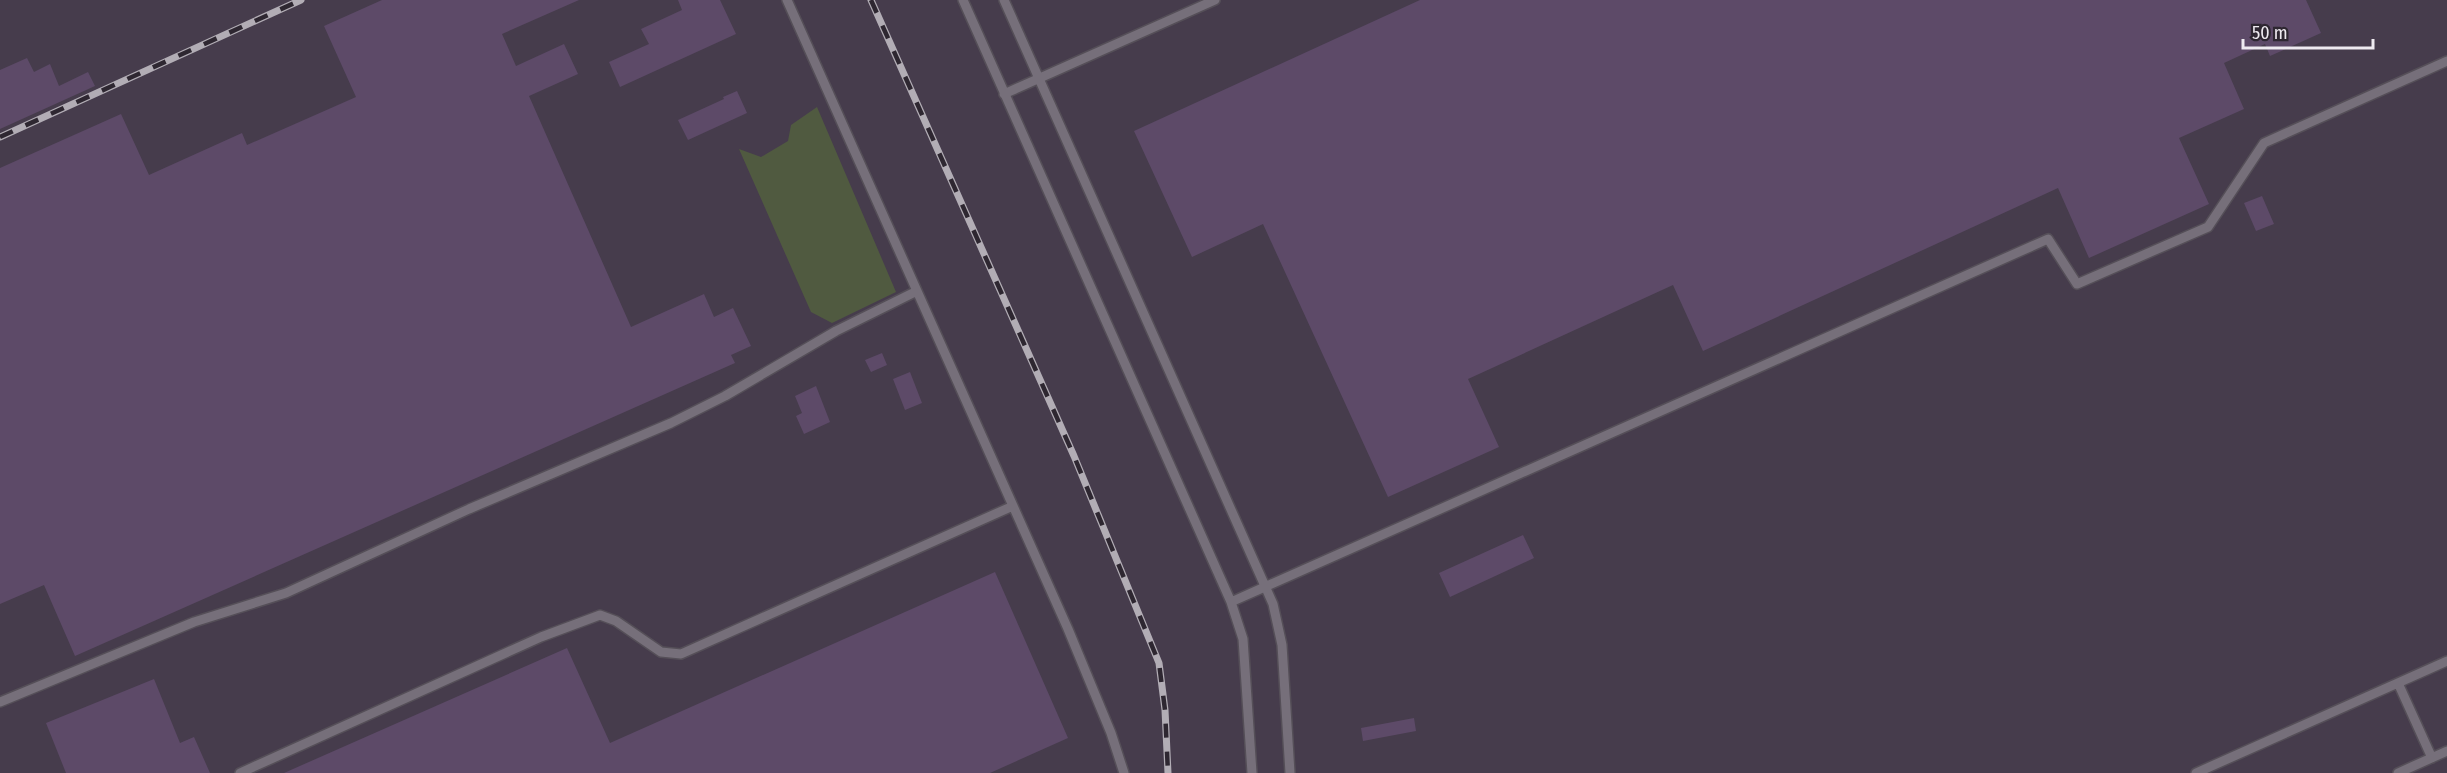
<svg xmlns="http://www.w3.org/2000/svg" width="2447" height="773" font-family="'Fira Sans Condensed',sans-serif">
<rect width="100%" height="100%" fill="#38313c"/>
<path fill="#463c4c" d="M0,0H2447V773H0Z"/>
<path fill="#505a40" d="M817,107L896,292L832,323L811,312L739,149L761,157L788,141L791,125Z"/>
<path fill="#5d4a68" d="M382,0H579L502,34L516,66L564,44L578,74L529,96L631,327L704,294L714,317L733,308L751,346L731,355L735,363L75,656L44,585L0,604V168L121,114L149,175L242,133L247,145L356,97L324,26Z
M678,0H720L736,34L620,87L609,62L649,44L641,29L682,10Z
M1420,0H2306L2321,33L2270,56L2265,44L2224,63L2244,109L2179,138L2209,204L2089,258L2058,188L1703,351L1673,285L1468,379L1499,447L1388,497L1263,224L1192,257L1134,131Z
M27,58L34,72L50,64L59,86L88,72L95,86L0,129V70Z
M737,91L747,113L688,140L678,120L724,99L723,97Z
M2262,196L2274,224L2256,231L2244,203Z
M882,353L887,365L871,372L865,360Z
M910,372L922,403L905,410L893,379Z
M816,386L830,422L804,434L796,416L802,413L795,396Z
M1523,535L1534,558L1450,597L1439,573Z
M995,572L1068,738L990,773H284L567,648L610,743Z
M154,679L180,743L194,737L210,773H66L46,723Z
M1414,718L1416,731L1363,741L1361,728Z"/>
<g fill="none" stroke-linecap="round" stroke-linejoin="round">
<g stroke="#554f58" stroke-width="12">
<path id="lane" d="M787,0L1068,629L1111,733L1124,773
M963,0L1231,602L1243,639L1252,773
M1004,0L1273,604L1282,645L1290,773
M1004,94L1215,0
M1231,602L2048,239L2077,284L2208,227L2264,143L2447,61
M2398,683L2432,758
M0,702L194,622L286,593L469,509L671,423L725,396L836,331L917,291
M240,773L541,637L600,615L616,621L661,652L681,654L1013,506
M2196,773L2447,661
M2398,773L2447,751"/>
</g>
<use href="#lane" stroke="#766f7a" stroke-width="9"/>
<g stroke="#b2adb5" stroke-width="7">
<path id="rail" d="M871,0L1074,456L1159,663L1165,710L1168,773
M0,137L301,0"/>
</g>
<use href="#rail" stroke="#2e2731" stroke-width="4.5" stroke-dasharray="14" stroke-linecap="butt"/>
</g>
<path d="M2243 39v9h130v-9" fill="none" stroke="#eeeaf0" stroke-width="3"/>
<text x="2252" y="39" font-size="18" fill="#eeeaf0" stroke="#2e2731" stroke-width="4.5" paint-order="stroke">50 m</text>
</svg>
